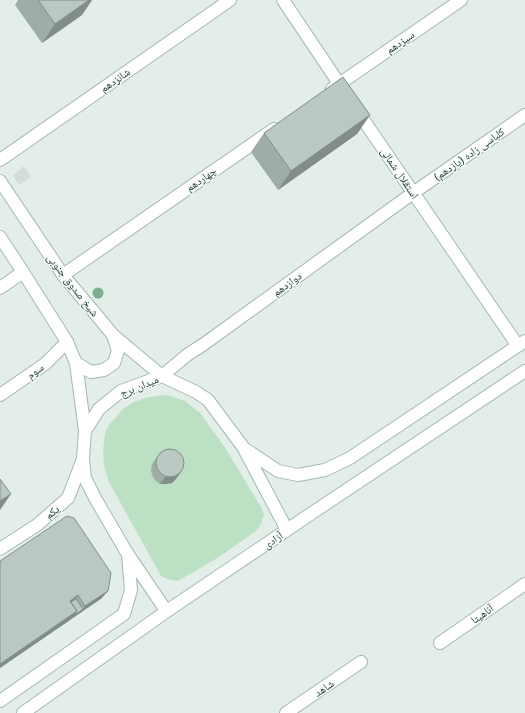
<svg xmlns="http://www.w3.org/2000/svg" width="525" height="713" font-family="'Noto Sans','Noto Naskh Arabic',sans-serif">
<rect width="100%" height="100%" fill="#e4eee9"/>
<path fill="#d2ded8" d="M24,166L31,177L19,185L13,175Z"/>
<path fill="#bce0c4" d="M167,395L185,401L200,413L224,446L262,509L264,515L260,526L256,531L219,557L178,581L167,579L161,576L109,482L104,466L103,451L105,433L109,425L124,408L134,402L145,398L157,396Z"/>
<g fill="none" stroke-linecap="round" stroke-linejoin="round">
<g stroke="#a6b6b0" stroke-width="14">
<path id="street" d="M332,89L461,0
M0,160L230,0
M63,275L274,129
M0,288L23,272
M162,376L187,355L204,344L413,193L525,115
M0,395L45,364L67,342
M0,549L37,525L68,498L83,459
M440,643L525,584
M286,713L361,662"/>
</g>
<g stroke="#a1bab0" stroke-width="14">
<path id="secondary" d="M283,0L346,94
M356,109L518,346
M0,181L63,275L113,335L162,376
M0,237L23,272L67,342L76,363L85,431
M76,363L91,372L104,370L114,363L118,351L113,335
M245,449L278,471L298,475L325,470L350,458L525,341
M167,611L165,609L127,553L95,498L85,478L83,459L85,431L99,409L121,391L162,376L196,392L208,400L243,447L287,530
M0,701L124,614L131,590L128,554
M23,713L167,611L309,515L525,371"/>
</g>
<use href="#street" stroke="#fff" stroke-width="12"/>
<use href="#secondary" stroke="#fff" stroke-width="12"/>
</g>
<circle fill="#7eae8f" cx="98" cy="293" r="5.5"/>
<path fill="#9fada7" d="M18,0H92L82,15L42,43L15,5Z
M370,115L357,134L278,190L251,152L264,133Z
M160,453L181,472L175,480L172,483L166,484H160L155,480L152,475L151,470L152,464Z
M0,561L102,598L0,668Z"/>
<path fill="#828d88" d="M89,0H92L82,15L42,43L55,24Z
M370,115L357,134L278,190L291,171Z
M181,472L175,480L172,483L166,484H160L166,476Z
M11,494L0,510V501Z
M108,591L102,598L0,668V664L77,611L83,609L85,606Z
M78,595L73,603L68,606L70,601Z"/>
<path fill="#b9c9c2" stroke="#828d88" d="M38,0H89L55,24Z
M343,77L370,115L291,171L264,133Z
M156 463a14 14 0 1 1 28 0a14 14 0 1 1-28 0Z
M0,479L11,494L0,501Z
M67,516L74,518L111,573L108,591L85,606L78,595L70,601L77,611L0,664V561Z
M76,599L83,609L75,615L77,611L71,602Z"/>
<g text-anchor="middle" stroke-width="3" stroke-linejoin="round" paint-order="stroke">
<g font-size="11" fill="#224037" stroke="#f5faf7">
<text transform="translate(400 42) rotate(-34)" y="4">سیزدهم</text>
<text transform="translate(115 80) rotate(-35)" y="4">شانزدهم</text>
<text transform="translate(469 154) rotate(-35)" y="4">کلباسی زاده (یازدهم)</text>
<text transform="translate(400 173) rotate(56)" y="4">استقلال شمالی</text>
<text transform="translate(201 179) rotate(-35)" y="4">چهاردهم</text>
<text transform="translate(287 284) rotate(-36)" y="4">دوازدهم</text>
<text transform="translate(73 285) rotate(52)" y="4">شیخ صدوق جنوبی</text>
<text transform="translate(35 371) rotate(-36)" y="4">سوم</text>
<text transform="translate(139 386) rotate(-22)" y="4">میدان برج</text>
<text transform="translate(52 512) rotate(-41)" y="4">یکم</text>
<text transform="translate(273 540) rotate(-34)" y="4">آزادی</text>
<text transform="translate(482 614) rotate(-35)" y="4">آناهیتا</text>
<text transform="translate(324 688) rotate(-34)" y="4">شاهد</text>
</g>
</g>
</svg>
